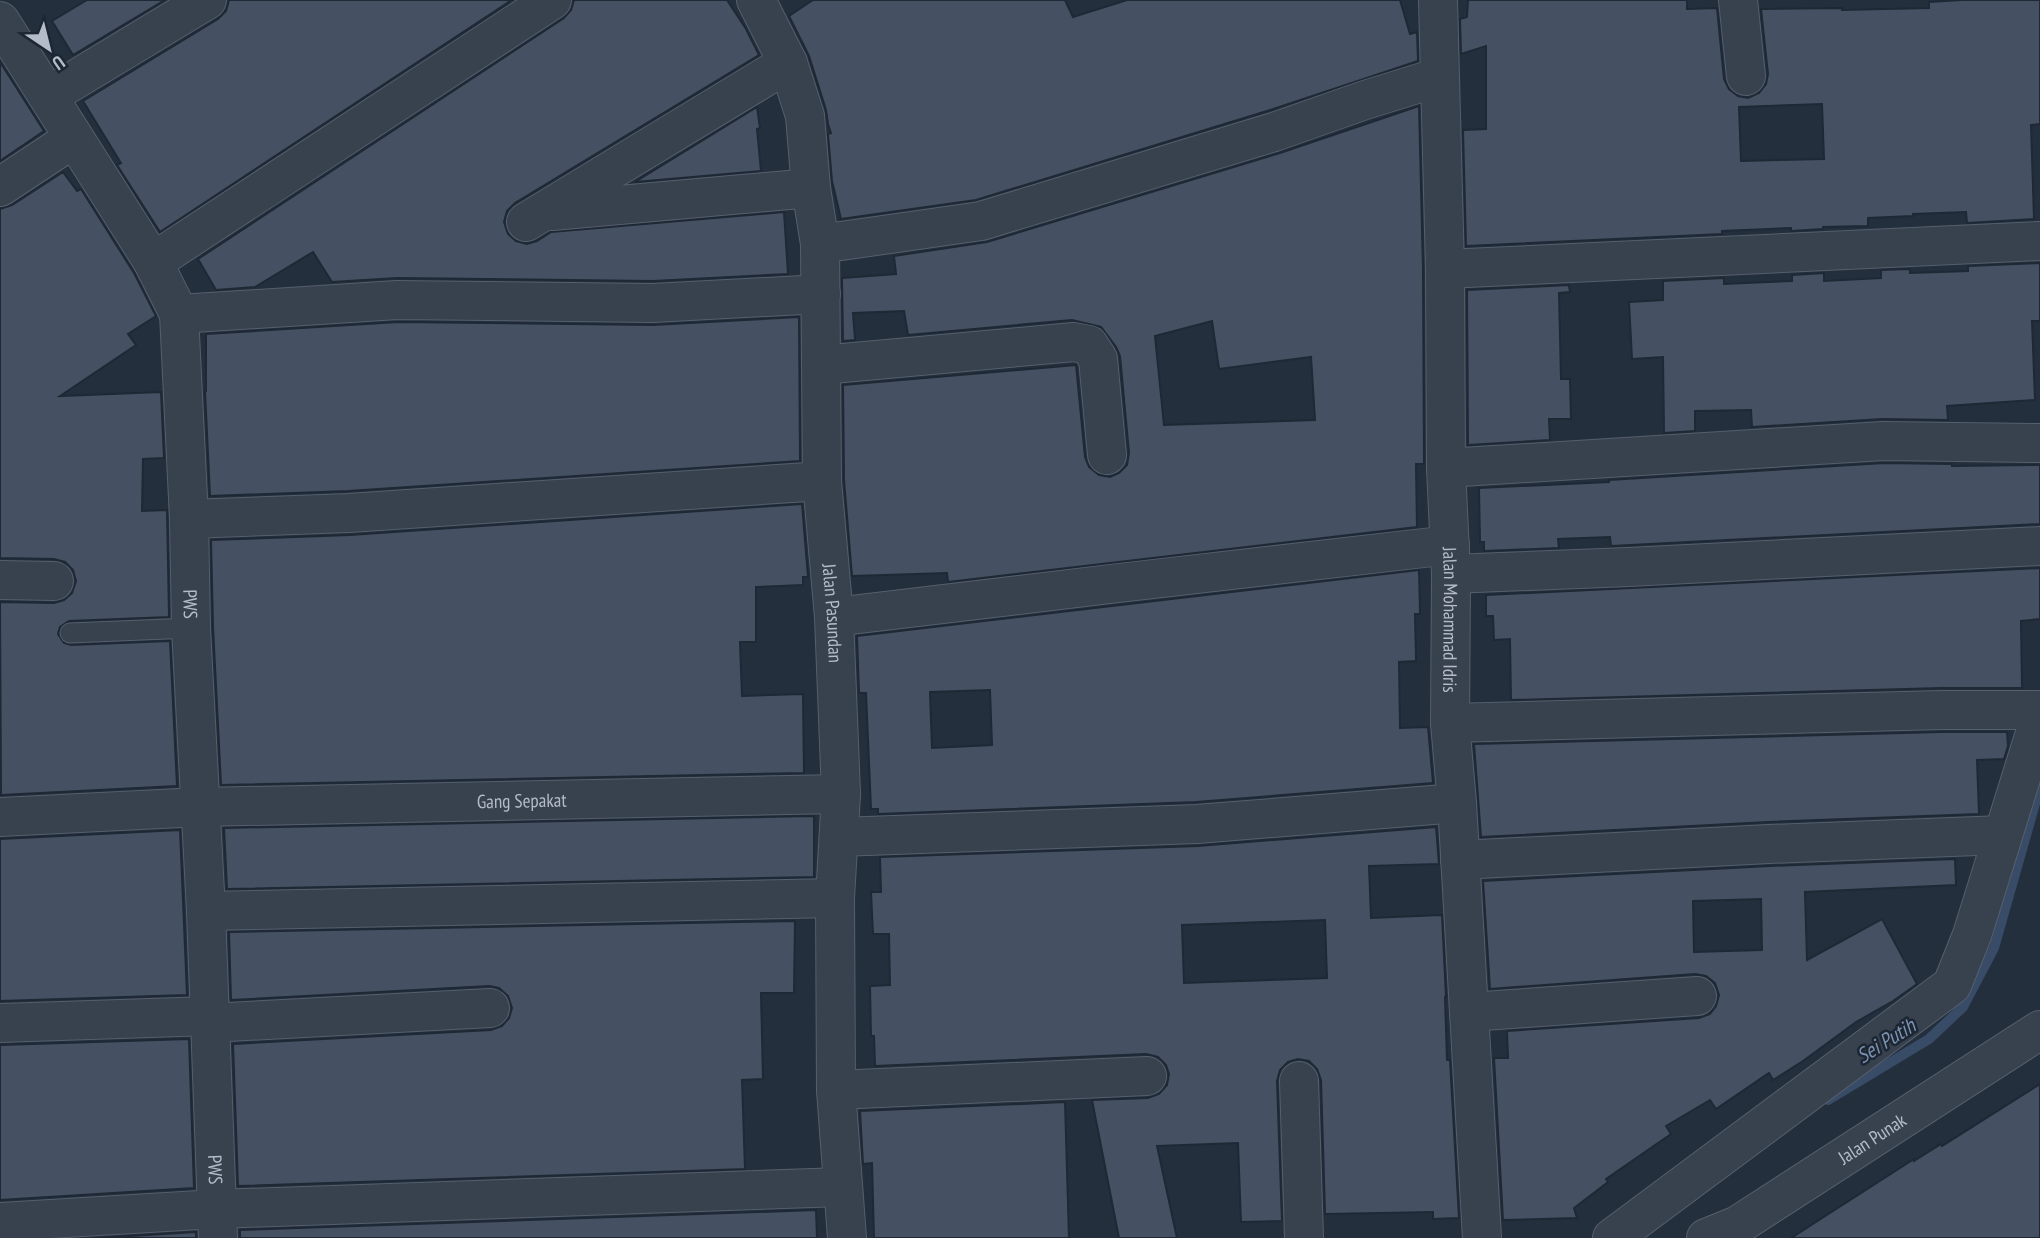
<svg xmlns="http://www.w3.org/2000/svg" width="2040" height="1238" font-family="'PT Sans Narrow',sans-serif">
<rect width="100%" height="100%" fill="#242f3e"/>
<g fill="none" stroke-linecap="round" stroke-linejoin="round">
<path stroke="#394c67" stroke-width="10" d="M1828,1100L1929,1039L1963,1007L1994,948L2040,786"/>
</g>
<path fill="#455162" stroke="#1f2835" stroke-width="2" fill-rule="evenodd" d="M87,0H165L73,55L52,21Z
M229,0H512L160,232L117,165L121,163L83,101L218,19L226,11Z
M574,0H727L746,29L759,55L515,203L507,211L504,222L508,234L516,241L527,244L537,241L551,232L784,212L788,274L653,281L397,278L332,282L313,252L255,287L216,290L198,259L564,18L571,10Z
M813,0H1065L1073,17L1127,0H1400L1410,34L1417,32L1418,61L1267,111L976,200L841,219L832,181L828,134L831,133L828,124L826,110L809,56L789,16Z
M1468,0H1687V9L1717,8L1724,79L1729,89L1738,96L1748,98L1759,93L1766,84L1768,74L1761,9L1842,8V10L1929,8V2L1962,0H2040V124L2031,125L2034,219L1967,223L1966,212L1913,214V216L1868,218V226L1823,227V229L1791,231V228L1722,231V234L1466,246L1463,130L1486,129V46L1461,54L1460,19L1467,17ZM1822,104L1824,159L1741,161L1739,107Z
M0,62L44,131L0,161Z
M1419,106L1423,269L1424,464H1416L1417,527L948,582L947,573L852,576L844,480L843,385L1076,365L1085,457L1089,467L1099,475L1110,477L1119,473L1127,465L1129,453L1120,356L1116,347L1101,327L1072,320L908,335L904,311L853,313L855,340L843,341L842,278L896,274L894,256L987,242L1280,153ZM1212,321L1219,369L1311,357L1315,420L1164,425L1155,336Z
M757,107L760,128L757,129L761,171L635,182Z
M63,172L77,191L81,189L134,273L156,316L128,334L136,345L60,396L161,392L164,458L143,459L142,511L167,510L169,617L69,621L60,627L58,634L64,643L71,645L170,641L177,786L1,795L0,602L54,603L64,600L72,593L76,581L73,570L65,562L54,559L0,558V209L12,205Z
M2040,263V321H2032L2035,400L1947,406L1948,420L1882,419L1752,427L1751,410L1695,411V431L1664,433L1663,357L1632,359L1629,302L1663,300V281L1724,278V284L1792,281V275L1824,273V281L1881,278V270L1910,269V273L1968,271V266Z
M1569,285L1570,292L1559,293L1561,379H1570L1571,419H1549L1550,440L1468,445L1467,290Z
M799,317L800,461L348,491L210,496L205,391H206V334L398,322L653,325Z
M1884,463L1952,464V466L2040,465V524L1611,546L1610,537L1558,539L1559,548L1484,551V542H1480L1479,488L1609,482V480Z
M802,504L808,577H803V585L756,587V642H740L742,696L803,694L804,773L221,785L213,627L211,540L350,535Z
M2040,568V619L2021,621L2022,688H1942L1511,700L1510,639L1494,640L1493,616H1486V595Z
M1419,570L1420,614H1415L1416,661L1399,662L1400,728L1428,727L1433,783L1196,802L878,814V809H871L866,693H859L857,636ZM990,690L992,745L932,748L930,692Z
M1942,732H2007L2008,746L2004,759L1977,760L1979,814L1768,822L1481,837L1474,744Z
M814,816V877L227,889L224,828Z
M1436,827L1439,864L1369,866L1371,918L1442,915L1446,997H1445L1447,1060H1450L1459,1218L1433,1219V1212L1325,1214L1321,1080L1317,1069L1309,1061L1298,1059L1288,1062L1280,1070L1277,1081L1282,1221L1241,1222L1238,1143L1157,1146L1177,1238H1119L1092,1100L1148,1098L1159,1094L1167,1085L1169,1074L1166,1065L1158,1057L1146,1054L875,1066L874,1036H871L870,986L890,985L889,934H873L871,892H881L880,857L1198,846ZM1325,920L1327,978L1184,983L1182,925Z
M180,830L187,995L0,1001V839Z
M1955,859L1956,885L1805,892L1807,960L1882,919L1917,984L1893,1001L1856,1022L1803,1061L1773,1080L1769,1073L1716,1109L1710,1100L1666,1126L1671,1134L1606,1179L1608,1182L1574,1208L1577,1218L1503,1220L1494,1058H1508L1507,1031L1699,1018L1710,1014L1716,1006L1719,995L1715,983L1706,976L1695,974L1490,989L1483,881L1770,866ZM1761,899L1762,950L1694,952L1693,901Z
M795,921L794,993H761L763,1079L742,1080L745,1169L238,1186L233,1044L491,1030L502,1026L509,1018L512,1008L508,996L499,988L489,986L231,1000L229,932Z
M189,1039L194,1188L0,1200V1045Z
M2040,1084V1238H1791L1914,1159V1161L1941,1144L1942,1146Z
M1065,1102L1069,1238H874L872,1163L863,1164L860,1111Z
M816,1210L817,1238H240V1230Z
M196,1232V1238H98Z"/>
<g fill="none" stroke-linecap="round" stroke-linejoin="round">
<g stroke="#565f6c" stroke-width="21">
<path id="service" d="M70,633L191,628"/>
</g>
<g stroke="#565f6c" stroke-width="40">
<g id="minor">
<path id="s1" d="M756,0L788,63L805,116L811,188L820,244L822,481L834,617L841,794L835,898L836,1090L847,1238"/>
<path id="s2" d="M1438,0L1445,269L1446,468L1451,574L1450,723L1457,803L1482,1238"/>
<path d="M1738,0L1746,76"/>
<path id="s3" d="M0,21L153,262L179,314L189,519L191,628L206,911L218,1238"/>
<path d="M48,96L207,0"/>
<path d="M0,187L74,138"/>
<path d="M552,211L811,188"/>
<path d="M526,222L788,63"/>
<path d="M820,244L981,221L1274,132L1365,100L1439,77"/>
<path d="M153,262L552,0"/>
<path d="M1445,269L2040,241"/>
<path d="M179,314L397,300L653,303L821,294"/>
<path d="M821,365L1074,342L1089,345L1098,359L1107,455"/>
<path d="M1446,468L1883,441L2040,443"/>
<path d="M189,519L349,513L822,481"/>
<path d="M1451,574L1629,567L2040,546"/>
<path d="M0,580L54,581"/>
<path d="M834,617C1039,593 1245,567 1450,545"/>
<path d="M1450,723L1942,710H2040"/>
<path id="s4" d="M0,817L200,807L841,794"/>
<path d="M839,837L1197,824L1457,803"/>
<path d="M1460,860L1769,844L2003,835"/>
<path d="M206,911L835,898"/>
<path d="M1469,1012L1697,996"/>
<path d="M0,1023L210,1016"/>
<path d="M210,1023L490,1008"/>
<path d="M1299,1081L1304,1238"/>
<path d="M836,1090L1147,1076"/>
<path d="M0,1222L216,1209L842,1187"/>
<path d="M1612,1238L1952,985L1972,935L2040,717"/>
<path id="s5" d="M1706,1238L1738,1225L2040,1030"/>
</g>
</g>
<use href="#service" stroke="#38414e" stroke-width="19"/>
<use href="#minor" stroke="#38414e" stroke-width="38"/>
</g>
<g text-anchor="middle" stroke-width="5" stroke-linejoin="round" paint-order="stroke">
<g font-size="19" fill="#b4bcc9" stroke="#1d2633">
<text dy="7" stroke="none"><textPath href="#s3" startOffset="634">PWS</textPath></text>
<text dy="7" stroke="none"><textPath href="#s1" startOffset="625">Jalan Pasundan</textPath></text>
<text dy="7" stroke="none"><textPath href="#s2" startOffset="620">Jalan Mohammad Idris</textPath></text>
<text dy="7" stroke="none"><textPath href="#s4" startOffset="522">Gang Sepakat</textPath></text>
<text dy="7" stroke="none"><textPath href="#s5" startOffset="194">Jalan Punak</textPath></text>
<text dy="7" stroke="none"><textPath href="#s3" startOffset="1200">PWS</textPath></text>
</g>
<g font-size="21" font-style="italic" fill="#7c92b1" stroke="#1d2633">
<text transform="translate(1886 1041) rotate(-32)" y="7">Sei Putih</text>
</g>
</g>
<g transform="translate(49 49) rotate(145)" stroke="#1d2633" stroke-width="5" paint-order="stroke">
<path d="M0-5L12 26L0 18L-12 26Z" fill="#b4bcc9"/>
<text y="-10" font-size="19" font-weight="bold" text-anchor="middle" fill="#b4bcc9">U</text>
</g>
</svg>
